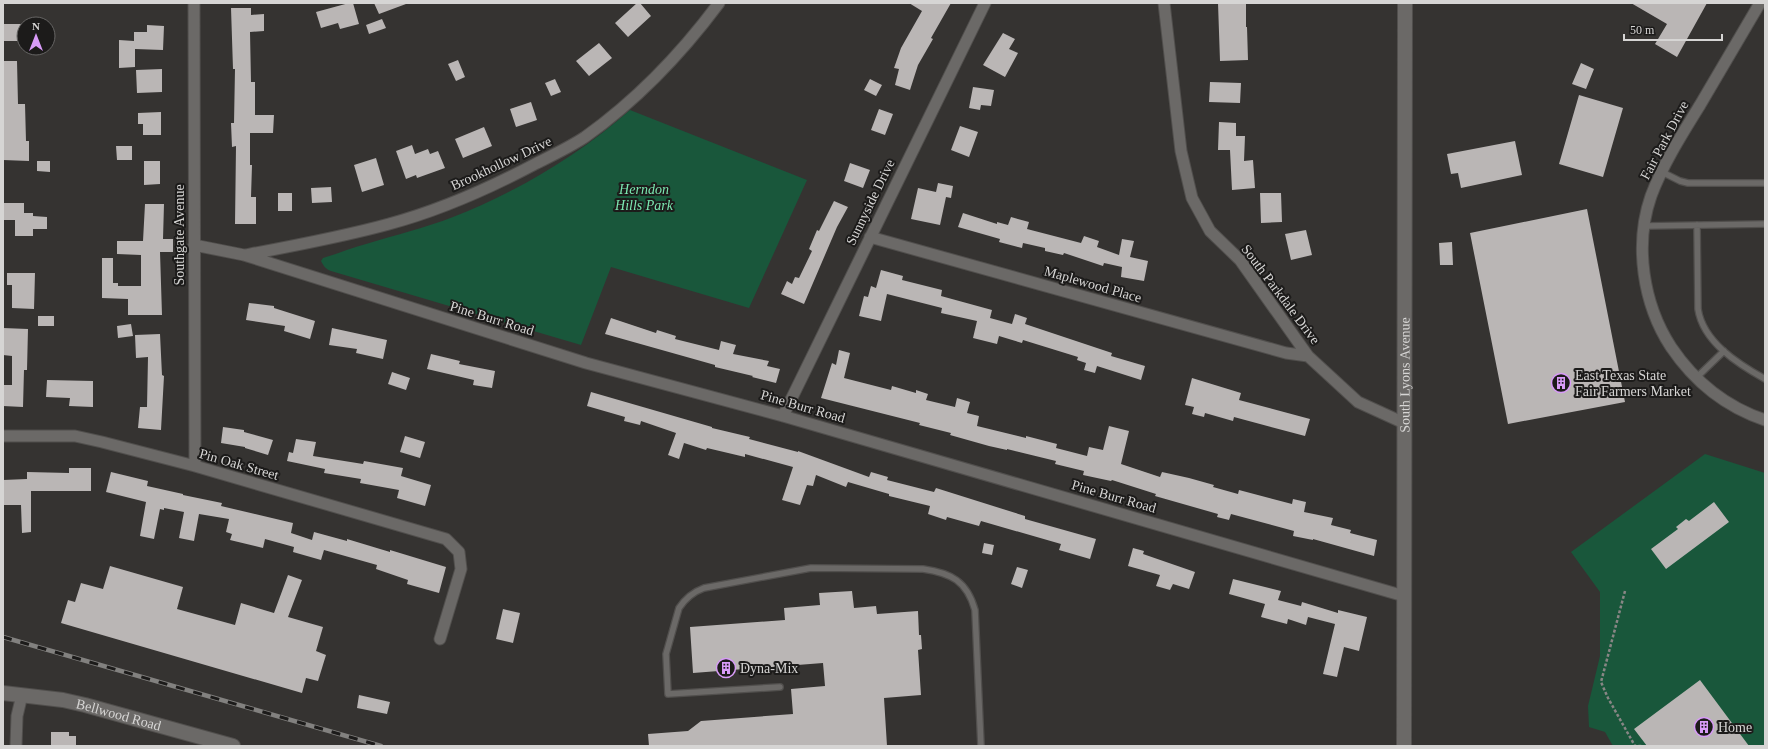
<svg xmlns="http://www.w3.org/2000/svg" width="1768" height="749" font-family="Georgia,serif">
<rect width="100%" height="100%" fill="#353331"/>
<path fill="#19573b" d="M630,110L807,180L749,308L611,267L581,345L331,271C326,269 324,267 321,261L323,258C337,254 351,248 366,244C395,235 425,228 453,217C517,192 579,155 630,110Z
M1705,454L1765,473V746H1613L1605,732L1589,727L1588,706L1600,656V592L1571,552Z"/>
<path fill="#bab6b5" d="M349,3H353L359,24L340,29L338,23L321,28L316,12Z
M374,3H406V4L379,14Z
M637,3H640L651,16L628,37L615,23Z
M909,3H951L931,38L933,39L918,65L910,90L895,85L899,69L894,68L901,48L922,11Z
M1218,3H1246V27H1247L1248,60L1220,61Z
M1631,3H1707L1677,57L1655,44L1667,24Z
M231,8H251V15L264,14V31L250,32L251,82H255V115H274L273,133H250V165H252L251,197H256V224H235L236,146L232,147L231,123H234L235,69H233Z
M382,19L386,28L369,34L366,25Z
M3,24H24V41H3Z
M147,25L164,26L163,50L135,49V67L119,68V40L134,41V32H147Z
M1003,33L1015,39L1009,49L1018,53L1005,77L983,65Z
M599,43L612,58L589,76L576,61Z
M458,60L465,77L456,81L448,64Z
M3,61H17L18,104H25L26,141H29V161L3,160Z
M1581,63L1594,69L1586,89L1572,84Z
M162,69V92L137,93L136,70Z
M555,79L561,92L551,96L545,83Z
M870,79L882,85L876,96L864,90Z
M1210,82L1241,83L1240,103L1209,102Z
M973,87L994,90L991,106L981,105L980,110L969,108Z
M1579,95L1623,108L1603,177L1559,164Z
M531,102L537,120L516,127L510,109Z
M879,109L893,114L885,135L871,130Z
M161,112V135H143V124H138V113Z
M1219,122L1236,123V136H1245L1244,161L1253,160L1255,188L1232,190L1230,150H1218Z
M960,126L978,132L969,157L951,150Z
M484,127L492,146L463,158L455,139Z
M1515,141L1522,175L1461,188L1458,173L1451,174L1447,154Z
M412,145L415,154L428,149L430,154L438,151L445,168L417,178L416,175L406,179L396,151Z
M116,146H132V160H117Z
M376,158L384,185L362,192L354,165Z
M37,161H50V172L37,171Z
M144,161H160V184L144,185Z
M850,163L870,170L863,188L844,181Z
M938,183L953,186L951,198L946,197L940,225L911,219L918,188L936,192Z
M331,187L332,202L312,203L311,188Z
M278,193H292V211H278Z
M1260,193H1281L1282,222L1261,223Z
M834,201L848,207L837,227L804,304L781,294L787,281L792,284L795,277L799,278L812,251L809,249L817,230L819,231Z
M3,203H24V213H33V216L47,217V229H33V236H15V220H3Z
M145,204H164L163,239H173V252H160L162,315H128V299L102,298V258H113V283H118V286H141V255L117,254V241H143Z
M1587,209L1625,402L1508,424L1470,233Z
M963,213L997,224V222L1008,225L1011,217L1029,222L1027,229L1081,243L1084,236L1099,241L1097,247L1119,255L1122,239L1134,241L1130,257L1148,261L1144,281L1121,277L1122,267L1104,263L1103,266L1064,253L1063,255L1045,251V248L1023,243L1022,248L999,242L1000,239L958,227Z
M1306,230L1312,255L1291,260L1285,234Z
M1452,242L1453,265H1440L1439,243Z
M881,270L903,276L902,280L942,290L941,296L992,310L990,318L1012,324L1015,314L1027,318L1025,324L1112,353L1111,356L1145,366L1141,380L1097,366L1095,373L1084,370L1086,363L1077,360L1078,357L1023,340L1022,343L999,336L997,344L973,338L977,321L941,313L942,308L887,294L881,321L859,316L864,296L868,297L871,286L876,288Z
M7,273H35L34,309L12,308V285H7Z
M249,303L274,306V308L315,321L310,339L284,331L285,326L246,320Z
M38,316H54V326H38Z
M611,318L656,333L657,330L676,336L675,339L719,350L721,341L736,345L733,354L769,361L767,366L780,369L776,383L752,377L753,376L715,367V365L605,334Z
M131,324L133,336L118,338L117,326Z
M3,328L28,329L27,370H24L23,407L3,406V385H12V356L3,355Z
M332,328L387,340L383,359L356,353L357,349L329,345Z
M160,334L162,375L164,376L161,430L138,428L140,407H147L148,357L136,358L135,335Z
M839,350L850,353L844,378L891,390L892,386L916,393V390L928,394L926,400L955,407L957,398L970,402L967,413L979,416L977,426L1026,438V436L1057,444L1056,448L1087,456L1089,447L1103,450L1109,426L1129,431L1121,464L1160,477L1162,472L1189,478L1214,485L1213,487L1238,494L1239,490L1292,504L1293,499L1306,502L1304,512L1333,518L1331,525L1351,530L1350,533L1377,540L1374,556L1313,539V540L1293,536L1294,531L1231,514L1229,520L1217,517L1218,514L1155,496L1156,494L1112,480L1111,481L1083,475L1084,471L1055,464L1056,461L1007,449V450L989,446L950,435L951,433L919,425L920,423L821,398L832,363L836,365Z
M431,354L460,361L459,364L495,371L492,388L473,385L474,380L427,369Z
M392,372L410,378L406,390L388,384Z
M1192,378L1241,393L1239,400L1310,419L1305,436L1234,417L1233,421L1205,413L1204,417L1192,414L1194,407L1185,405Z
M47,380L93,381V407L69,406L70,398L46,397Z
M591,392L712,427V428L750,437L749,439L798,452V451L869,477L871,472L888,477L887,480L934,492L936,488L1025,516V519L1096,539L1090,559L1059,550L1061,544L981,521L979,526L947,517L946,520L928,514L930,506L889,496V494L848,482L846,487L816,475L813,486L807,485L800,505L782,500L793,467L745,454V457L707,448L706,450L684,443L679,459L668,455L676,433L641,421L640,425L624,421L625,417L587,406Z
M223,427L244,430V432L273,440L268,455L245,448V447L221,443Z
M405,436L425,442L420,458L400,452Z
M296,439L316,442L313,456L363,464L364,461L403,468L401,476L431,485L425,506L397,498L399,490L360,483L361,479L324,473L325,469L287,461L289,452L293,453Z
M69,468H91V491H31V532L22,533L21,505H3V480L27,479V472L69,473Z
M111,472L148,481L147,486L183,494V495L222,503L221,506L293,523L291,533L312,540L314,532L347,541V539L390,552V550L446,567L439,593L407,584L408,580L376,569L377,565L324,550L321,560L293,552L294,547L265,539L263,548L230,540L232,534L226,532L229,519L199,514L194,541L179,538L184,512L164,508V510L160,509L154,539L140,536L146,502L106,492Z
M1714,502L1729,522L1666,569L1651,549L1678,529L1676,527L1686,519L1689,521Z
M984,543L994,545L992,555L982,553Z
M1133,548L1144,551L1143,554L1195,572L1189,589L1173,584L1170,590L1156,586L1160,575L1128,566Z
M110,566L183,587L177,609L235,625L241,603L274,613L288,575L302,580L288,617L323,627L316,651L326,655L318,681L306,678L302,693L61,623L68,600L75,602L81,583L103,589Z
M1017,567L1028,570L1022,588L1011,584Z
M1233,579L1281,591L1278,600L1301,606L1302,602L1338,613V610L1367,617L1359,651L1344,647L1337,677L1323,674L1335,624L1308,617L1306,625L1288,619L1287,624L1261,617L1265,604L1229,594Z
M852,591L854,608L876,606L877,614L918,611L919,635H921L922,649L918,650L921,695L884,698L887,746H649L648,734L688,731L701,721L793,714L791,689L825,686L823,663L693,673L690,627L785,620L784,608L820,605L819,593Z
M503,609L520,613L513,643L496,639Z
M1700,680L1749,746H1647L1634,729Z
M359,695L390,702L387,714L357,708Z
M51,732H69V736H76V746H51Z"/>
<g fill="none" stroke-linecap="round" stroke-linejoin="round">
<g stroke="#514f4d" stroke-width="8">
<path id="service" d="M1662,172L1680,181L1688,183H1765
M1697,225L1698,309C1703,342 1738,364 1765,379
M1645,226L1765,224
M1696,378L1724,351
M780,687L668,694L666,654L679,608C685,599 693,592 704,588L811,568L923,569C951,573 967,581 975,610L981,746"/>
</g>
<g stroke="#514f4d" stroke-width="13">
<path id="minor" d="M194,3L195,466
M1164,3L1181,151L1192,198L1210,231L1240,260L1308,356L1358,402L1404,423
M1760,3C1740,37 1720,71 1700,105C1682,134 1663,164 1651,196C1634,245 1643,304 1671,347C1694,381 1726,407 1765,420
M870,237L1286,353L1308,356
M194,245L244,255L586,363L783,416L1404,596
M245,255C293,246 342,237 389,224C441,210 490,188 537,163C553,155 570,147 585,137C637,100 681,54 719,3
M783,416L985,3
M3,436H75L102,442L195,466L446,539L459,552L461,569L440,639
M16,746L17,716L22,695"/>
</g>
<g stroke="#514f4d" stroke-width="16">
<g id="tertiary">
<path id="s1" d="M3,693L63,700L85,705L233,746"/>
<path id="s2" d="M1404,746L1405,3"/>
</g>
</g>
<path stroke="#888685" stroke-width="2.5" stroke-dasharray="3 2" stroke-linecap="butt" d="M1625,591L1601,682L1608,698L1635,746H1642"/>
<use href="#service" stroke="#6b6967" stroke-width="5.5"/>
<use href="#minor" stroke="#6b6967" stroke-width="11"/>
<use href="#tertiary" stroke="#6b6967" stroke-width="14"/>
<g stroke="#82817f" stroke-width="4.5">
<path id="rail" d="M3,637L381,746"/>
</g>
<use href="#rail" stroke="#1c1b1a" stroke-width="3" stroke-dasharray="9" stroke-linecap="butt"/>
</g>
<defs>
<g id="building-ring" transform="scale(1)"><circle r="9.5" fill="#1c1b1a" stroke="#d89bf8" stroke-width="1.5"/><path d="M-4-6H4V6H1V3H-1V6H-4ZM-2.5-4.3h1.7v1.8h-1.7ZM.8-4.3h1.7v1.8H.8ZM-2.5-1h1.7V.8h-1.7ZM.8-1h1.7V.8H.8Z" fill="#d89bf8"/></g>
</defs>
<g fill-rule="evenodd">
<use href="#building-ring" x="1561" y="383"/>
<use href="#building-ring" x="726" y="668"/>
<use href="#building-ring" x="1704" y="727"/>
</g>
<g text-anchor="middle" stroke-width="4" stroke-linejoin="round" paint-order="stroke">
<g font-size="14" fill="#d6d5d4" stroke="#1c1b1a">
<text transform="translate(1664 140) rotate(-62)" y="5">Fair Park Drive</text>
<text transform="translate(501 163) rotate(-25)" y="5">Brookhollow Drive</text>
<text transform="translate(870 202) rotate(-64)" y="5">Sunnyside Drive</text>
<text transform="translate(179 235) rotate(-90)" y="5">Southgate Avenue</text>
<text transform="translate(1093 284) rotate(16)" y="5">Maplewood Place</text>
<text transform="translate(1281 294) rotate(53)" y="5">South Parkdale Drive</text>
<text transform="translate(492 318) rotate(17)" y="5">Pine Burr Road</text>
<text dy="5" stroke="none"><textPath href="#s2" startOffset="371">South Lyons Avenue</textPath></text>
<text transform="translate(803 406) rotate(16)" y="5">Pine Burr Road</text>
<text transform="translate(239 464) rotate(16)" y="5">Pin Oak Street</text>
<text transform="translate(1114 496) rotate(16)" y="5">Pine Burr Road</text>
<text dy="5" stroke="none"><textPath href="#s1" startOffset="118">Bellwood Road</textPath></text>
</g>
<g font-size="14" font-style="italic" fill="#7ce9b2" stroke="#1c1b1a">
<text x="644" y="194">Herndon<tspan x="644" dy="16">Hills Park</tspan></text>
</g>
<g font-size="14" fill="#d6d5d4" stroke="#1c1b1a" text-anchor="start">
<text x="1575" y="380">East Texas State<tspan x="1575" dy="16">Fair Farmers Market</tspan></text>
<text x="740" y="673">Dyna-Mix</text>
<text x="1718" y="732">Home</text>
</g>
</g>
<rect width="1768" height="749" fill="none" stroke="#d6d5d4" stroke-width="8"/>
<g transform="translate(36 36)"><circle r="19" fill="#1c1b1a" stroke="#666564"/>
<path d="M0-3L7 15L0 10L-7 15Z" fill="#d89bf8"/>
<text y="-6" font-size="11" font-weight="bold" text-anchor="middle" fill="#d6d5d4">N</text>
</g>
<path d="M1624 34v6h98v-6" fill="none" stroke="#d6d5d4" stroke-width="2"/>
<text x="1630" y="34" font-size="12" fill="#d6d5d4" stroke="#1c1b1a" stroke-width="3" paint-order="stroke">50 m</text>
</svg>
